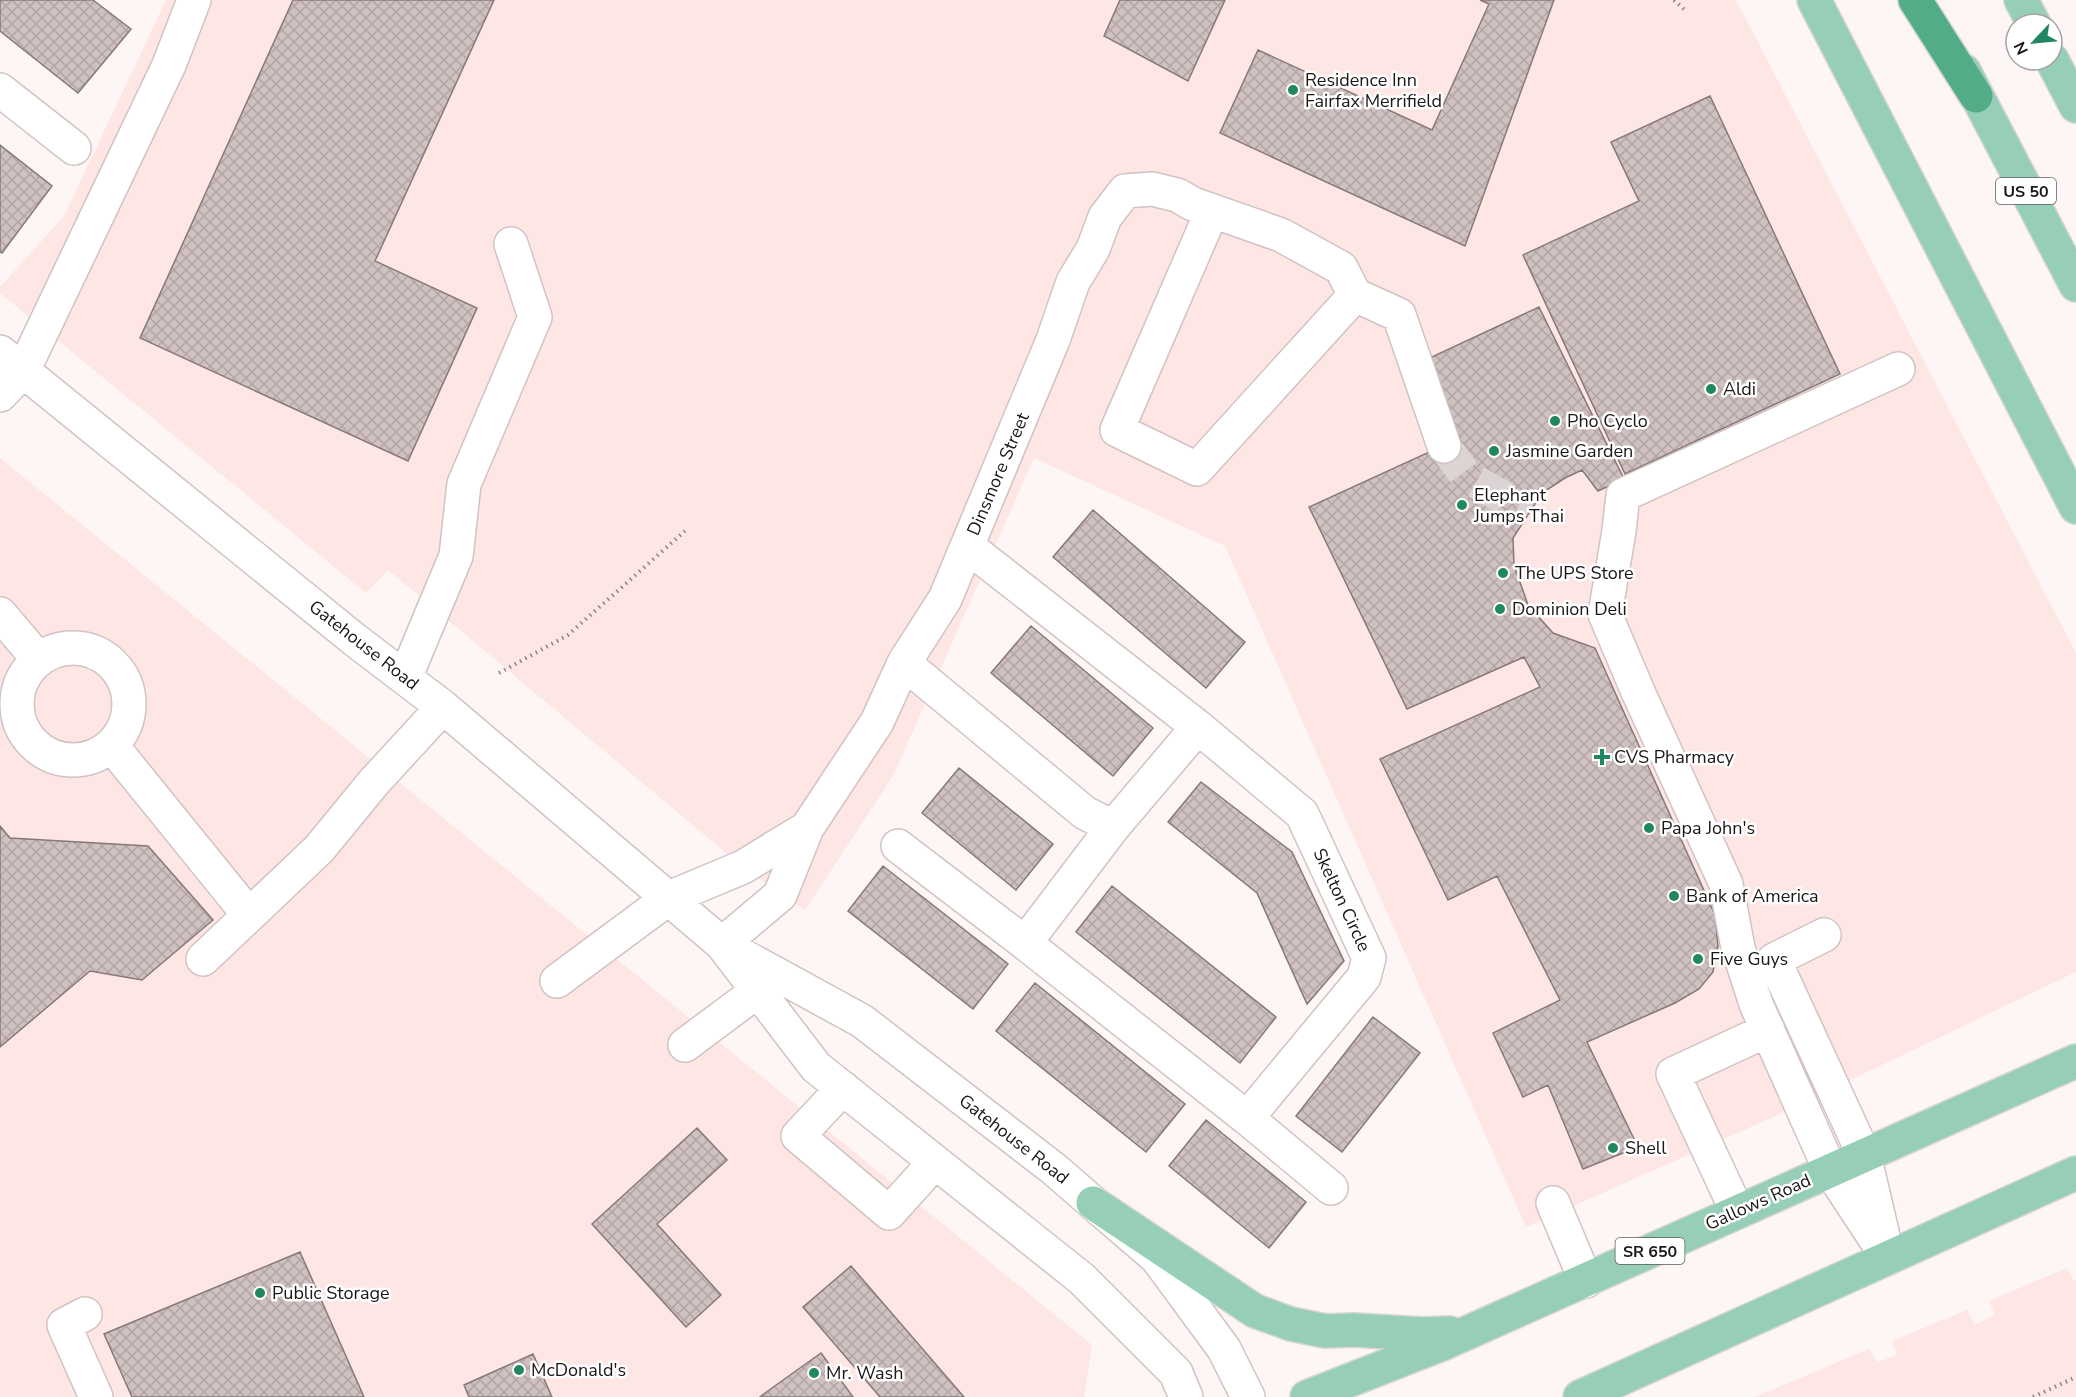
<svg xmlns="http://www.w3.org/2000/svg" width="2076" height="1397" font-family="'Nunito Sans',sans-serif">
<defs>
<pattern id="building-cross-hatch" width="8" height="8" patternUnits="userSpaceOnUse" patternTransform="scale(1.5)"><rect width="8" height="8" fill="#d0c1c1"/><path d="M0 0l8 8M0 8l8-8" fill="none" stroke="#b2a5a5"/></pattern>
</defs>
<rect width="100%" height="100%" fill="#fef5f5"/>
<path fill="#fee6e5" d="M166,0H1736L2076,653V972L1771,1118L1526,1227L1225,546L1034,458L893,776L805,910L743,867L388,570L366,593L0,293V287L64,216Z
M0,458L1092,1345L1084,1397H0Z
M2067,1268L2074,1281L2076,1280V1397H1755L1869,1349L1878,1362L1897,1355L1892,1341L1967,1310L1975,1325L1995,1315L1989,1301Z"/>
<path fill="url(#building-cross-hatch)" stroke="#867978" stroke-width="1.5" d="M0,0H93L131,29L78,93L0,31Z
M293,0H494L375,261L477,308L408,461L140,338Z
M1120,0H1225L1188,81L1104,36Z
M1480,0H1554L1465,246L1220,133L1258,50L1432,130L1489,4Z
M1710,96L1840,374L1625,474L1523,255L1639,201L1611,142Z
M0,145L52,186L2,253L0,252Z
M1539,307L1624,479L1598,491L1582,470L1565,478L1542,493L1513,538L1514,565L1528,605L1553,633L1595,648L1715,915L1718,946L1713,972L1699,989L1675,1003L1587,1042L1638,1147L1583,1169L1548,1085L1523,1097L1493,1033L1560,1000L1497,876L1448,900L1380,759L1540,687L1524,657L1407,709L1309,507L1460,438L1421,362Z
M1093,510L1245,642L1206,688L1053,557Z
M1031,626L1153,728L1113,776L991,673Z
M959,768L1053,844L1016,890L922,813Z
M1201,782L1292,852L1344,961L1307,1004L1257,893L1168,822Z
M0,826L10,838L148,846L213,920L142,980L90,971L0,1047Z
M883,866L1008,964L973,1009L848,911Z
M1112,886L1276,1017L1240,1063L1076,932Z
M1035,983L1185,1104L1146,1152L996,1031Z
M1373,1017L1420,1053L1342,1152L1296,1116Z
M1206,1120L1306,1202L1269,1248L1169,1166Z
M697,1128L727,1160L657,1224L721,1295L686,1327L592,1224Z
M300,1252L364,1397H132L104,1334Z
M851,1266L964,1397H880L803,1307Z
M821,1353L853,1397H760L765,1393Z
M533,1354L552,1397H469L464,1385Z"/>
<g fill="none" stroke-linecap="round" stroke-linejoin="round">
<path stroke="#dcd4d4" stroke-width="33" stroke-dasharray="33 16" stroke-linecap="butt" d="M1444,446L1467,477L1529,511"/>
<g stroke="#d1c3c2" stroke-width="36">
<path id="minor" d="M0,90L74,148
M1355,295L1399,315L1444,446
M0,352L355,640L443,707L722,944L816,1067L1082,1279L1176,1373L1186,1397
M0,395L23,371L169,65L194,0
M967,546L1198,727L1302,814L1369,958L1364,977L1247,1118L1025,943L1113,827L1198,727
M0,614L39,660
M17 704a56 56 0 1 1 112 0a56 56 0 1 1-112 0Z
M904,663L1085,813L1113,827
M405,678L456,556L464,484L535,317L511,244
M112,746L249,915
M898,846L1025,943
M1824,935L1774,960L1864,1155L1883,1236
M722,944L780,895L807,828L877,722L904,663L945,599L1053,340L1073,282L1093,249L1105,217L1125,191L1152,189L1177,195L1193,204L1281,235L1341,268L1355,295L1197,469L1117,430L1212,211
M734,951L862,1021L1054,1169L1093,1203L1157,1258L1224,1349L1248,1397
M203,959L319,849L374,782L443,707
M557,981L669,898L743,867L807,828
M685,1045L775,978
M843,1088L798,1136L889,1213L935,1162
M1247,1118L1331,1188
M1553,1203L1586,1281
M1737,1211L1673,1074L1768,1030
M1888,1258L1830,1170L1756,1004L1738,948L1726,884L1639,694L1605,614L1619,531L1623,495L1898,369
M85,1314L64,1325L96,1397"/>
</g>
<g stroke="#d6d5d5" stroke-width="36">
<path id="major" d="M1814,0L2076,507
M2021,0L2034,24
M2052,60L2076,106
M1964,71L2076,285
M1093,1203L1255,1311L1291,1324L1325,1331L1354,1330L1422,1334L1450,1333
M1307,1397L1442,1344L2076,1061
M1580,1397L2076,1173"/>
</g>
<g stroke="#d6d5d5" stroke-width="36">
<path id="highway" d="M1915,0L1976,96"/>
</g>
<path stroke="#8c8484" stroke-width="4" stroke-dasharray="1.5 4.5" stroke-linecap="butt" d="M1674,0L1686,11
M499,673L568,635L685,531
M2033,1397L2076,1377"/>
<use href="#minor" stroke="#fff" stroke-width="33"/>
<use href="#major" stroke="#97ceb7" stroke-width="33"/>
<use href="#highway" stroke="#52ad87" stroke-width="33"/>
</g>
<g fill="#208762" stroke="#fff" stroke-width="2">
<circle cx="1293" cy="90" r="6"/>
<circle cx="1711" cy="389" r="6"/>
<circle cx="1555" cy="421" r="6"/>
<circle cx="1494" cy="451" r="6"/>
<circle cx="1462" cy="505" r="6"/>
<circle cx="1503" cy="573" r="6"/>
<circle cx="1500" cy="609" r="6"/>
<path d="M1599 748h6v6h6v6h-6v6h-6v-6h-6v-6h6z"/>
<circle cx="1649" cy="828" r="6"/>
<circle cx="1674" cy="896" r="6"/>
<circle cx="1698" cy="959" r="6"/>
<circle cx="1613" cy="1148" r="6"/>
<circle cx="260" cy="1293" r="6"/>
<circle cx="519" cy="1370" r="6"/>
<circle cx="814" cy="1373" r="6"/>
</g>
<g text-anchor="middle" stroke-width="5" stroke-linejoin="round" paint-order="stroke">
<g fill="#fff" stroke="#605c5c" stroke-width="1.5">
<rect x="1996" y="178" width="60" height="26" rx="4.5"/>
<rect x="1615.5" y="1238" width="69" height="26" rx="4.5"/>
</g>
<g font-size="16" font-weight="bold" fill="#1c1616">
<text x="2026" y="197">US 50</text>
<text x="1650" y="1257">SR 650</text>
</g>
<g font-size="18" fill="#1c1616" stroke="#fff" text-anchor="start">
<text x="1305" y="86">Residence Inn<tspan x="1305" dy="21">Fairfax Merrifield</tspan></text>
<text x="1723" y="395">Aldi</text>
<text x="1567" y="427">Pho Cyclo</text>
<text x="1506" y="457">Jasmine Garden</text>
<text x="1474" y="501">Elephant<tspan x="1474" dy="21">Jumps Thai</tspan></text>
<text x="1515" y="579">The UPS Store</text>
<text x="1512" y="615">Dominion Deli</text>
<text x="1614" y="763">CVS Pharmacy</text>
<text x="1661" y="834">Papa John's</text>
<text x="1686" y="902">Bank of America</text>
<text x="1710" y="965">Five Guys</text>
<text x="1625" y="1154">Shell</text>
<text x="272" y="1299">Public Storage</text>
<text x="531" y="1376">McDonald's</text>
<text x="826" y="1379">Mr. Wash</text>
</g>
<g font-size="18" fill="#1c1616" stroke="#fff">
<text transform="translate(998 474) rotate(-67)" y="6">Dinsmore Street</text>
<text transform="translate(364 645) rotate(38)" y="6">Gatehouse Road</text>
<text transform="translate(1342 900) rotate(65)" y="6">Skelton Circle</text>
<text transform="translate(1014 1139) rotate(38)" y="6">Gatehouse Road</text>
<text transform="translate(1758 1202) rotate(-24)" y="6">Gallows Road</text>
</g>
</g>
<g transform="translate(2034 42) rotate(244)"><circle r="28" fill="#ffffff" stroke="#a4a2a2" stroke-width="1.5"/>
<path d="M0-4.5L10 22L0 15L-10 22Z" fill="#208762"/>
<text y="-9" font-size="16" font-weight="bold" text-anchor="middle" fill="#1c1616">N</text>
</g>
</svg>
